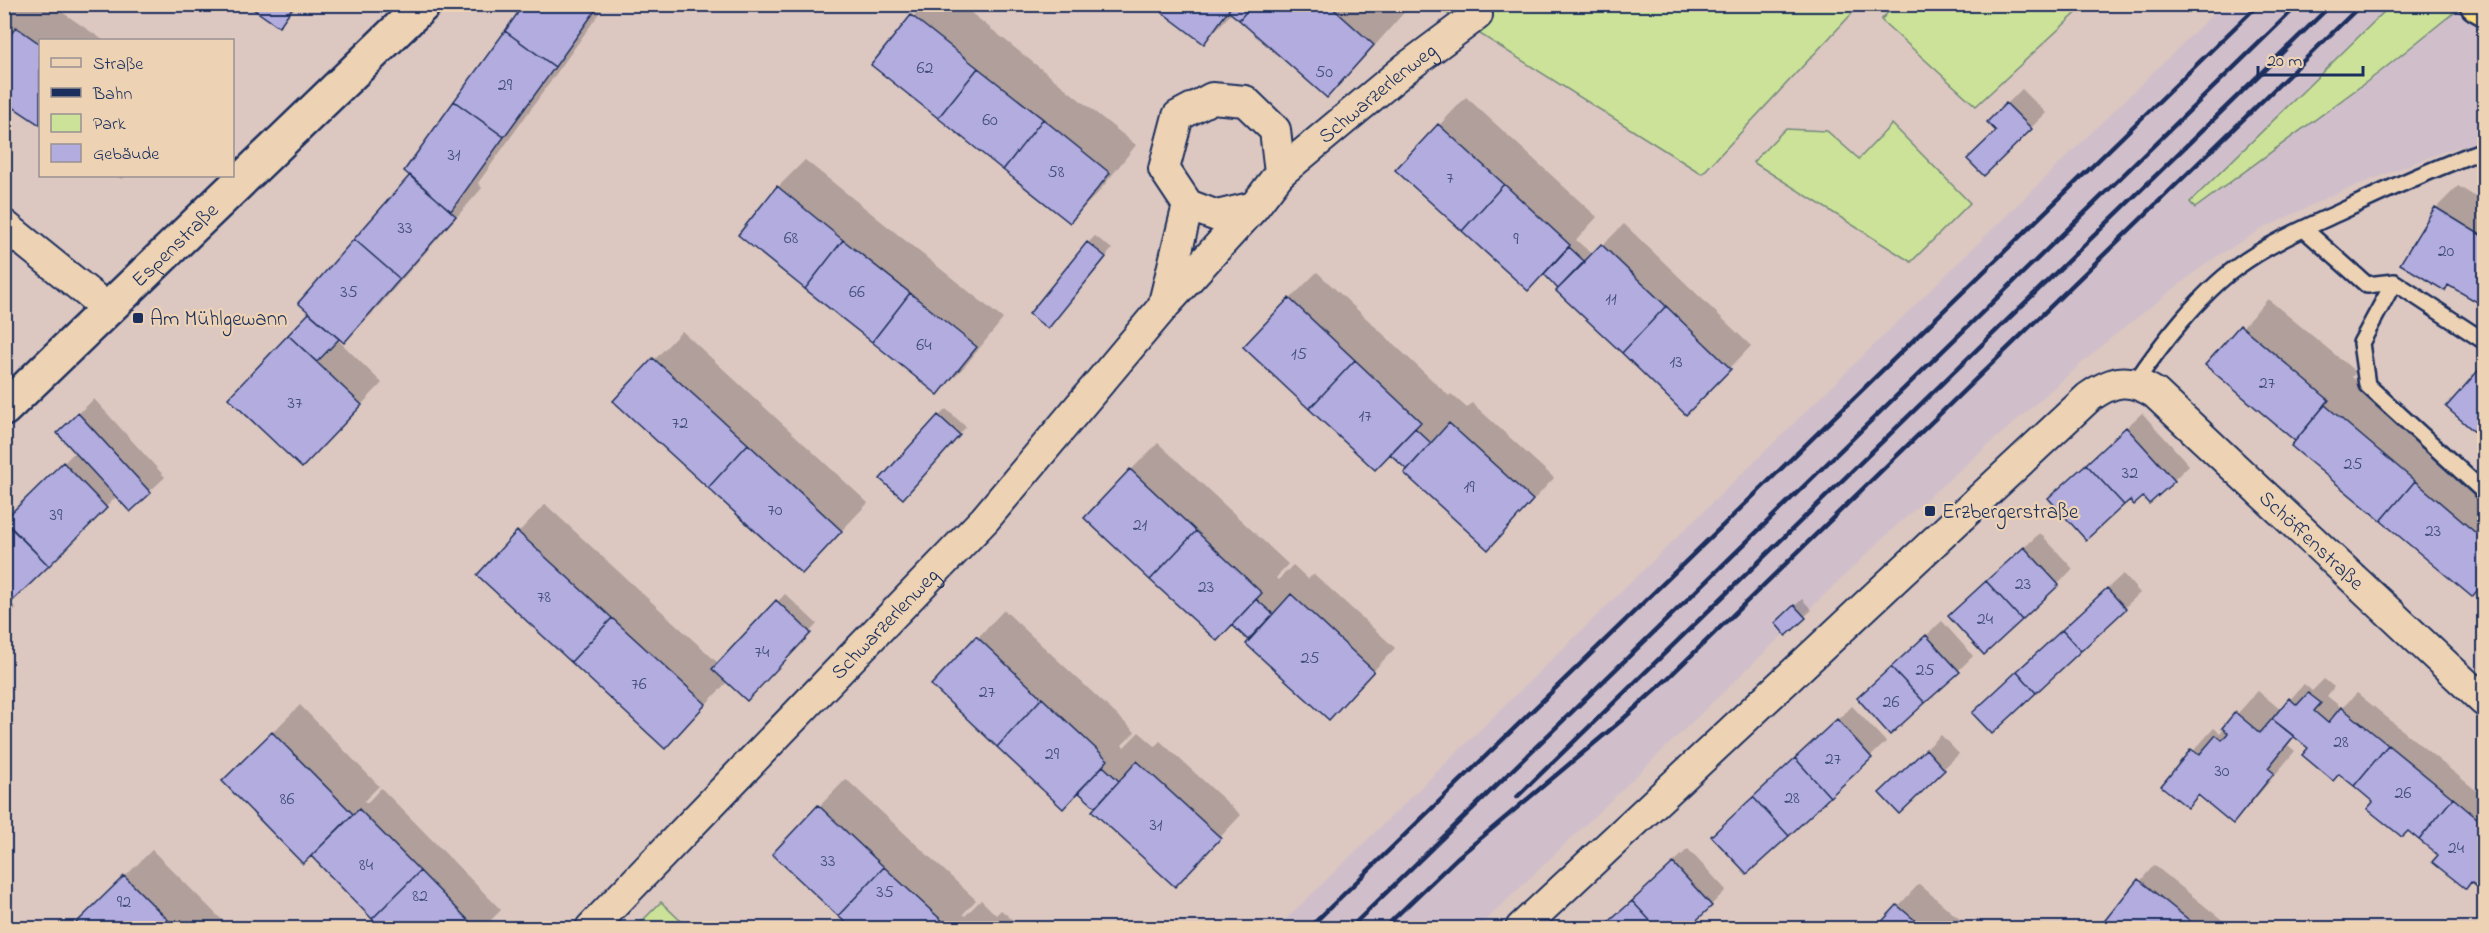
<svg xmlns="http://www.w3.org/2000/svg" width="2489" height="933" font-family="'Indie Flower',sans-serif">
<rect width="100%" height="100%" fill="#dcc7c1"/>
<filter id="ink" filterUnits="userSpaceOnUse"><feTurbulence type="fractalNoise" baseFrequency=".0167" numOctaves="2"/><feDisplacementMap in="SourceGraphic" scale="12" xChannelSelector="R" yChannelSelector="G"/><feConvolveMatrix kernelMatrix="1 2 1 2 8 2 1 2 1" color-interpolation-filters="sRGB"/></filter>
<g filter="url(#ink)">
<path fill="#d0bfca" d="M2222,5H2484V141L2448,150L2337,193L2260,230L2208,262L2106,342L1897,525L1478,928H1277Z"/>
<path fill="#cbe298" stroke="#73887b" stroke-width="1.5" d="M1434,5H1860L1702,174Z
M1895,5L1896,4L2085,5L1976,106L1881,20Z
M2391,5H2463L2380,72L2195,208L2190,202Z
M1892,124L1970,203L1911,262L1753,162L1785,129L1827,131L1859,159Z
M661,902L688,928H635Z"/>
<path fill="#0003" d="M4,4H50L103,40H40V123L4,99Z
M249,4H299L279,25Z
M526,4H606L478,183L482,188L372,314L344,341L340,337L337,339L382,383L323,445L230,398L312,312L413,175Z
M924,4H960L1136,145L1097,194L1070,221L874,65Z
M1153,4H1403L1408,8L1362,60L1327,95L1232,13L1204,42Z
M2022,89L2046,113L1984,174L1998,131L1989,122Z
M1466,97L1597,217L1576,240L1593,255L1624,224L1751,346L1708,391L1560,289L1544,273L1397,170Z
M805,160L1003,319L965,366L938,393L778,187Z
M116,176H126L122,179Z
M2458,186L2484,202V304L2450,284L2445,289L2436,208Z
M1095,236L1112,249L1055,320L1088,243Z
M1317,272L1449,396L1451,394L1467,408L1472,403L1554,478L1509,526L1409,469L1290,299Z
M2268,299L2356,372L2352,377L2484,489V582L2472,595L2298,441L2208,365Z
M682,331L868,503L802,572L615,401Z
M2484,366V438L2448,406Z
M94,399L165,477L130,510L117,496L10,602L16,608L4,620V521L76,451L74,418Z
M946,409L966,427L910,490L939,416Z
M2142,413L2189,465L2174,480L2149,502L2143,495L2130,498H2050Z
M1158,443L1288,564L1276,578L1278,580L1293,565L1308,579L1314,574L1395,648L1329,718L1131,470Z
M545,504L719,664L785,594L817,624L747,699L728,681L665,747L479,575Z
M2040,533L2073,569L1984,653L1965,602Z
M2123,574L2140,593L1992,732L1989,698Z
M1802,599L1812,610L1786,633L1777,623Z
M1004,610L1135,732L1122,745L1124,747L1139,732L1155,746L1160,741L1241,815L1175,885L1104,796L1079,791L933,685Z
M1942,621L1973,656L1959,670L1874,684Z
M2324,679L2334,687L2327,696L2342,708L2357,693L2484,797L2483,890L2296,736L2288,745L2295,751L2254,800L2233,822L2199,794L2188,806L2163,785L2214,728L2220,733L2258,691L2281,710L2304,684L2312,691Z
M300,705L379,786L364,801L367,803L381,788L501,910L483,928H384L313,856L324,845L322,843L224,781Z
M1852,706L1886,742L1747,872L1728,821Z
M1941,735L1959,754L1899,811L1896,778Z
M846,779L976,900L963,914L965,916L981,900L996,915L1001,910L1022,928H854L774,853Z
M1688,849L1726,890L1711,905L1686,928H1603Z
M152,850L230,928H79L76,925Z
M2154,865L2232,928H2110L2104,924Z
M1919,884L1970,928H1878Z"/>
<path fill="#b3acde" stroke="#1b2f5e" stroke-width="1.5" d="M246,4H295L279,27Z
M524,4H600L555,67L505,31Z
M1151,4H1233L1204,44Z
M1233,4H1253L1239,20L1228,11Z
M1253,4H1328L1374,45L1327,98L1239,20Z
M911,15L978,68L938,118L871,65Z
M4,27L12,33L4,44Z
M16,27L40,44V125L4,101V44Z
M505,31L555,67L504,137L454,101Z
M978,68L1043,119L1003,170L938,118Z
M454,101L504,137L451,211L404,171Z
M2006,103L2032,129L1984,176L1967,159L1996,131L1987,122Z
M1043,119L1110,173L1070,223L1003,170Z
M1438,124L1504,184L1462,231L1395,170Z
M410,175L456,216L400,279L354,239Z
M1504,184L1570,245L1528,291L1462,231Z
M777,186L843,240L805,289L738,235Z
M2435,207L2484,237V306L2448,285L2445,291L2400,264Z
M354,239L400,279L344,343L298,303Z
M843,240L910,293L872,342L805,289Z
M1087,242L1106,257L1048,329L1029,314Z
M1601,244L1666,306L1622,353L1556,291Z
M1569,247L1585,262L1558,289L1544,274Z
M910,293L977,347L938,395L872,342Z
M1289,298L1355,360L1309,409L1243,347Z
M1666,306L1731,369L1686,415L1622,353Z
M309,313L339,339L317,362L288,335Z
M2240,325L2329,400L2295,441L2205,365Z
M288,335L362,405L302,468L228,398Z
M653,358L748,444L708,488L613,401Z
M1355,360L1421,422L1375,470L1309,409Z
M2484,364V440L2446,407Z
M2325,405L2415,481L2381,521L2291,446Z
M78,413L151,493L130,512L57,433Z
M938,415L960,435L903,499L880,479Z
M1449,423L1533,500L1488,550L1404,473Z
M2126,427L2175,481L2149,504L2143,497L2134,505L2130,500L2124,505L2086,464Z
M1415,428L1431,443L1407,470L1390,454Z
M748,444L842,531L802,574L708,488Z
M63,462L107,508L49,566L4,520Z
M2086,464L2124,505L2086,540L2048,498Z
M1130,469L1196,531L1150,580L1084,518Z
M2415,481L2484,540V582L2472,597L2381,521Z
M4,521L49,566L4,609Z
M517,531L612,618L571,662L477,575Z
M1196,531L1262,593L1217,641L1150,580Z
M2024,547L2059,585L2022,620L1986,581Z
M1986,581L2022,620L1984,655L1948,616Z
M2107,588L2126,609L2081,651L2062,630Z
M1291,594L1374,671L1329,720L1246,644Z
M1256,599L1273,614L1248,640L1232,625Z
M776,600L811,633L747,701L712,669Z
M1794,605L1806,618L1786,636L1775,623Z
M612,618L706,704L665,749L571,662Z
M2062,630L2081,651L2036,693L2017,671Z
M1926,635L1960,672L1925,703L1891,667Z
M976,636L1042,698L997,747L931,685Z
M1891,667L1925,703L1890,735L1857,698Z
M2017,671L2036,693L1992,734L1972,713Z
M2308,693L2321,703L2314,711L2328,723L2341,707L2388,745L2354,786L2339,774L2333,781L2302,755L2308,748L2272,719L2289,698L2297,705Z
M1042,698L1108,760L1063,809L997,747Z
M2235,712L2260,733L2272,719L2294,736L2268,768L2274,773L2233,824L2198,795L2188,808L2161,786L2191,749L2199,755L2216,735L2222,740L2228,733L2222,728Z
M1837,719L1872,758L1830,797L1795,758Z
M272,732L353,814L303,864L222,781Z
M2388,745L2453,798L2419,840L2408,831L2402,837L2367,809L2373,802L2354,786Z
M1926,749L1945,770L1899,814L1879,793Z
M1795,758L1830,797L1789,836L1753,797Z
M1137,761L1221,838L1175,887L1092,811Z
M1103,766L1119,781L1095,807L1078,792Z
M1753,797L1789,836L1747,874L1711,836Z
M2453,798L2484,824L2483,892L2471,882L2466,889L2432,862L2438,855L2419,840Z
M818,805L884,867L838,916L772,854Z
M359,809L420,871L372,919L311,856Z
M1673,863L1712,906L1688,928H1657L1632,901Z
M884,867L950,928H852L838,916Z
M420,871L476,928H382L372,919Z
M124,876L176,928H77L74,925Z
M2138,879L2199,928H2107L2102,924Z
M1632,901L1657,928H1602Z
M1897,905L1924,928H1876Z"/>
<g fill="none" stroke-linecap="round" stroke-linejoin="round">
<g stroke="#1b2f5e" stroke-width="20">
<path id="service" d="M2304,229L2367,285L2394,282L2484,341
M2394,282L2361,343L2367,385L2484,492
M2135,383C2161,344 2200,294 2237,267C2268,244 2303,229 2338,213C2386,190 2434,168 2484,150"/>
</g>
<g stroke="#1b2f5e" stroke-width="34">
<g id="minor">
<path id="s1" d="M1280,173L1406,68L1477,15"/>
<path d="M1188,205L1163,307L1254,207L1280,173L1275,130L1245,101L1212,98L1178,116L1164,169L1188,205L1217,216L1254,207"/>
<path d="M4,225L108,309"/>
<path id="s2" d="M591,928L985,519L1163,307"/>
<path id="s3" d="M1521,928L2089,397C2113,380 2129,377 2155,393L2484,701"/>
</g>
</g>
<g stroke="#1b2f5e" stroke-width="38">
<g id="tertiary">
<path id="s4" d="M4,409L424,4"/>
</g>
</g>
<g stroke="#1b2f5e" stroke-width="38">
<path id="motorway" d="M2477,4L2484,8"/>
</g>
<use href="#service" stroke="#edd3b4" stroke-width="15"/>
<use href="#minor" stroke="#edd3b4" stroke-width="30"/>
<use href="#tertiary" stroke="#edd3b4" stroke-width="33"/>
<use href="#motorway" stroke="#fedf80" stroke-width="33"/>
<path stroke="#1b2f5e" stroke-width="4.5" d="M1517,797L2332,4
M1309,928L2259,4
M1350,928L2299,4
M1384,928L1457,858L1622,720L1666,680L2362,4"/>
</g>
</g>
<g fill="#1b2f5e" stroke="#edd3b4" stroke-width="2">
<rect x="132" y="312" width="12" height="12" rx="3"/>
<rect x="1924" y="505" width="12" height="12" rx="3"/>
</g>
<g text-anchor="middle" stroke-width="4.5" stroke-linejoin="round" paint-order="stroke">
<g font-size="18" fill="#414e7e">
<text x="925" y="73">62</text>
<text x="1324" y="77">50</text>
<text x="505" y="90">29</text>
<text x="990" y="125">60</text>
<text x="454" y="160">31</text>
<text x="1056" y="177">58</text>
<text x="1450" y="183">7</text>
<text x="405" y="233">33</text>
<text x="791" y="243">68</text>
<text x="1516" y="244">9</text>
<text x="2446" y="256">20</text>
<text x="349" y="297">35</text>
<text x="857" y="297">66</text>
<text x="1611" y="304">11</text>
<text x="924" y="350">64</text>
<text x="1299" y="359">15</text>
<text x="1676" y="367">13</text>
<text x="2267" y="388">27</text>
<text x="295" y="408">37</text>
<text x="1365" y="421">17</text>
<text x="680" y="428">72</text>
<text x="2353" y="469">25</text>
<text x="2130" y="478">32</text>
<text x="1469" y="492">19</text>
<text x="775" y="515">70</text>
<text x="56" y="520">39</text>
<text x="1140" y="530">21</text>
<text x="2433" y="536">23</text>
<text x="2023" y="589">23</text>
<text x="1206" y="592">23</text>
<text x="544" y="602">78</text>
<text x="1985" y="624">24</text>
<text x="762" y="657">74</text>
<text x="1310" y="663">25</text>
<text x="1925" y="675">25</text>
<text x="639" y="689">76</text>
<text x="987" y="697">27</text>
<text x="1891" y="707">26</text>
<text x="2341" y="747">28</text>
<text x="1052" y="759">29</text>
<text x="1833" y="764">27</text>
<text x="2222" y="776">30</text>
<text x="2403" y="798">26</text>
<text x="1792" y="803">28</text>
<text x="287" y="804">86</text>
<text x="1156" y="830">31</text>
<text x="2456" y="853">24</text>
<text x="828" y="866">33</text>
<text x="366" y="870">84</text>
<text x="885" y="897">35</text>
<text x="420" y="901">82</text>
<text x="124" y="907">92</text>
</g>
<g font-size="21" fill="#1b2f5e" stroke="#edd3b4">
<text dy="7" stroke="none"><textPath href="#s1" startOffset="126">Schwarzerlenweg</textPath></text>
<text dy="7" stroke="none"><textPath href="#s4" startOffset="237">Espenstraße</textPath></text>
<text dy="7" stroke="none"><textPath href="#s3" startOffset="1064">Schöffenstraße</textPath></text>
<text dy="7" stroke="none"><textPath href="#s2" startOffset="423">Schwarzerlenweg</textPath></text>
</g>
<g font-size="21" fill="#1b2f5e" stroke="#edd3b4" text-anchor="start">
<text x="150" y="325">Am Mühlgewann</text>
<text x="1942" y="518">Erzbergerstraße</text>
</g>
</g>
<rect width="2489" height="933" fill="none" stroke="#edd3b4" stroke-width="24"/>
<rect x="12" y="12" width="2465" height="909" fill="none" stroke="#1b2f5e" stroke-width="2" filter="url(#ink)"/>
<rect x="39" y="39" width="195" height="138" fill="#edd3b4" stroke="#999192" stroke-width="1.5"/>
<rect x="51" y="58" width="30" height="9" fill="#edd3b4" stroke="#999192" stroke-width="1.5"/>
<text x="93" y="69" font-size="18" fill="#1b2f5e">Straße</text>
<rect x="51" y="88" width="30" height="9" fill="#1b2f5e" stroke="#999192" stroke-width="1.5"/>
<text x="93" y="99" font-size="18" fill="#1b2f5e">Bahn</text>
<rect x="51" y="114" width="30" height="18" fill="#cbe298" stroke="#999192" stroke-width="1.5"/>
<text x="93" y="129" font-size="18" fill="#1b2f5e">Park</text>
<rect x="51" y="144" width="30" height="18" fill="#b3acde" stroke="#999192" stroke-width="1.5"/>
<text x="93" y="159" font-size="18" fill="#1b2f5e">Gebäude</text>
<path d="M2258 66v9h105v-9" fill="none" stroke="#1b2f5e" stroke-width="3"/>
<text x="2267" y="66" font-size="18" fill="#1b2f5e" stroke="#edd3b4" stroke-width="4.5" paint-order="stroke">20 m</text>
</svg>
